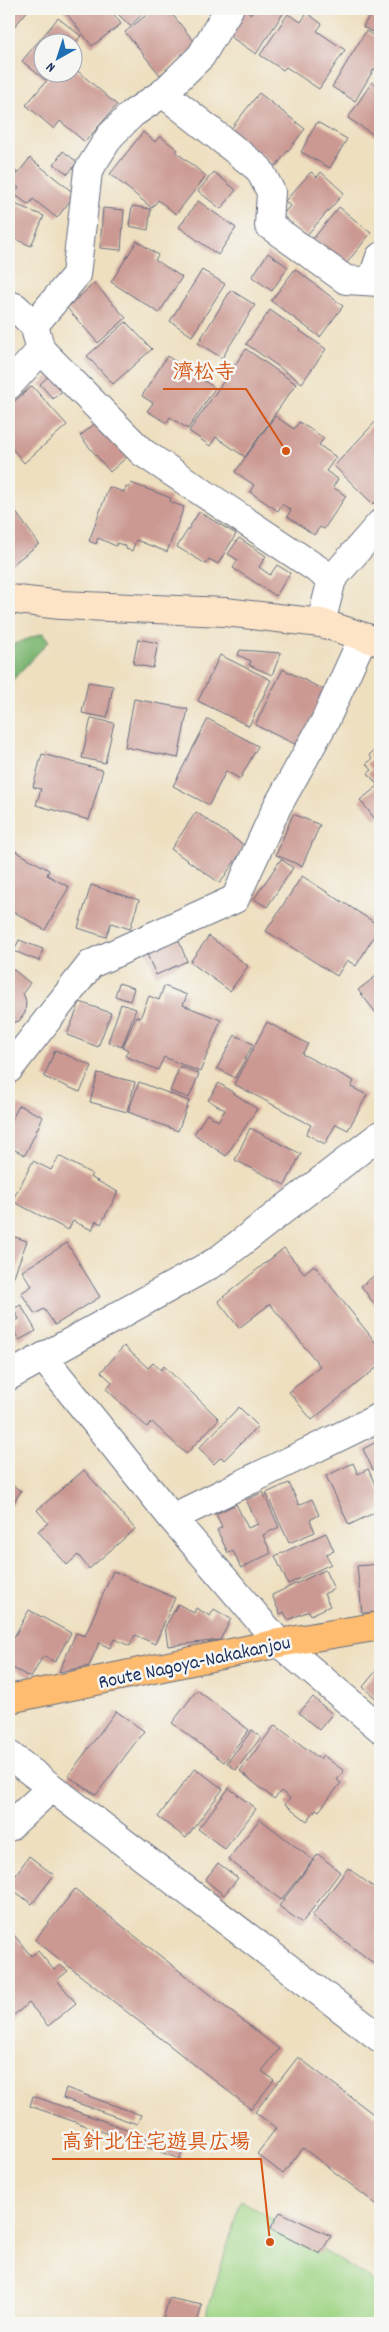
<svg xmlns="http://www.w3.org/2000/svg" width="389" height="2332" font-family="Dekko,'Klee One',sans-serif">
<rect width="100%" height="100%" fill="#f6f6f2"/>
<filter id="ink" filterUnits="userSpaceOnUse"><feTurbulence type="fractalNoise" baseFrequency=".02" numOctaves="2"/><feDisplacementMap in="SourceGraphic" scale="10" xChannelSelector="R" yChannelSelector="G"/><feConvolveMatrix kernelMatrix="1 2 1 2 8 2 1 2 1" color-interpolation-filters="sRGB"/></filter>
<filter id="wash" filterUnits="userSpaceOnUse"><feTurbulence type="fractalNoise" baseFrequency=".0096" numOctaves="4" result="noise"/><feDisplacementMap in="SourceGraphic" scale="20" xChannelSelector="R" yChannelSelector="G"/><feGaussianBlur stdDeviation="1.12" result="paint"/><feColorMatrix in="noise" values="0 0 0 0 0 0 0 0 0 0 0 0 0 0 0 0 0 1.4 0 .05"/><feComposite in="paint" operator="in"/></filter>
<g filter="url(#wash)">
<rect width="100%" height="100%" fill="#eedfbf"/>
<path fill="#a0d687" stroke="#5e8272" d="M241,2200L380,2285V2323H204Z"/>
<path fill="#80b774" stroke="#4e7369" d="M43,633L49,641L9,684V646Z"/>
<g id="blocks">
<path fill="#cb9992" d="M9,9H29L15,26L9,20Z
M63,9H110L121,24L92,46Z
M113,9H148L130,26Z
M154,9H168L197,45L160,75L125,32Z
M244,9L251,14L255,9H286L256,54L228,35Z
M373,9H380V36L363,27Z
M307,13L322,24L317,31L345,50L319,89L286,67L283,70L260,55L288,14L301,22Z
M58,18L81,36L72,46V42H42V72H51L45,80L22,61Z
M366,31L380,40V72L374,69L355,101L332,87Z
M72,66L117,105L85,142L60,121L54,129L26,105L54,72H72Z
M372,82L380,87V139L348,118Z
M259,93L305,129L276,166L230,130Z
M317,122L347,139L330,168L301,152Z
M143,132L155,142L160,136L178,150L176,152L206,176L176,214L158,200L152,208L110,174Z
M63,151L77,162L68,174L54,164Z
M30,158L75,194L57,218L33,199L29,205L14,194L19,188L11,182Z
M9,166L17,172L10,183L16,188L9,197Z
M214,172L236,190L221,209L198,191Z
M311,172L317,177L321,172L344,193L306,236L282,215L290,206L285,201Z
M198,201L236,228L218,255L179,227Z
M12,203L44,216L31,246L9,236V210Z
M132,206L151,209L148,230L129,226Z
M339,207L371,233L345,265L313,239Z
M103,208L124,210L121,250L100,248Z
M137,241L158,255L155,260L182,277L159,313L111,282Z
M268,253L288,267L272,291L252,277Z
M295,269L343,306L320,337L271,301Z
M202,270L225,284L192,336L170,321Z
M94,283L126,318L98,343L67,308Z
M231,290L255,305L222,358L198,343Z
M270,310L326,349L302,383L246,344Z
M126,322L152,349L113,384L87,356Z
M246,349L296,384L245,457L216,437L210,446L189,431Z
M167,356L215,388L188,429L170,417L167,423L147,411L153,403L142,396Z
M54,371L68,386L53,399L40,384Z
M32,386L67,425L24,463L9,445V406Z
M275,416L294,429L299,422L324,438L319,445L336,457L326,471L338,479L333,487L346,496L324,529L320,527L314,535L287,516L291,510L282,504L278,511L250,492L254,485L235,472Z
M380,417V497L373,504L334,466Z
M97,422L127,457L110,472L80,436Z
M131,483L171,498L170,502L184,507L167,552L136,540L132,551L126,549V546L117,543L116,546L98,538L96,544L89,541L109,487L124,492L126,487L129,488Z
M9,503L39,544L9,567Z
M199,512L236,534L218,564L209,559L206,564L177,547Z
M239,538L266,556L259,567L270,575L277,565L290,573L276,596L233,568L238,560L228,554Z
M138,639L158,643L153,668L133,664Z
M240,650L281,653L272,675L249,665L251,661L238,655Z
M220,655L271,680L249,726L198,701Z
M283,669L326,691L299,746L255,725Z
M88,682L113,686L107,718L82,713Z
M134,699L188,709L178,758L125,747Z
M91,718L114,723L105,763L82,758Z
M208,719L258,746L240,779L226,771L209,805L173,786Z
M380,746V814L375,819L360,800L378,786L368,773L372,770L366,764L372,759L369,755Z
M42,754L103,770L89,820L36,805L41,789L33,787Z
M196,812L245,846L220,883L171,849Z
M293,814L320,825L302,866L276,855Z
M10,848L49,870L47,875L69,887L45,930L9,909Z
M281,859L293,868L267,907L254,899Z
M302,876L380,926L356,966L347,960L337,976L266,931Z
M91,885L139,900L130,929L111,923L106,937L78,928Z
M209,936L248,966L230,991L190,962Z
M178,939L187,961L156,975L146,952Z
M19,940L43,949L39,961L14,951Z
M9,966L30,983L23,993L26,1001L25,1013L19,1021L9,1024Z
M380,973V1018L358,990Z
M119,983L134,988L130,1001L115,996Z
M164,986L187,995L183,1005L221,1020L200,1072L164,1057L158,1070L125,1056L128,1050L123,1047L136,1016L140,1018L149,996L159,1000Z
M80,1002L111,1013L98,1047L67,1035Z
M121,1004L136,1009L122,1047L108,1042Z
M267,1022L308,1044L302,1054L354,1081L351,1087L367,1095L348,1130L336,1124L325,1144L306,1134L311,1125L234,1084Z
M235,1035L253,1044L235,1078L217,1068Z
M55,1050L92,1066L80,1092L44,1077Z
M180,1066L199,1074L189,1098L170,1091Z
M98,1073L135,1082L127,1112L90,1102Z
M139,1082L189,1101L178,1131L128,1112Z
M219,1083L257,1109L226,1156L194,1134L207,1114L218,1121L225,1110L208,1100Z
M19,1105L43,1117L25,1155L9,1147V1126Z
M250,1128L301,1154L285,1185L235,1160Z
M59,1156L92,1174L90,1177L118,1192L101,1224L96,1221L92,1230L73,1221L68,1230L12,1201L33,1161L51,1170Z
M9,1235L27,1241L12,1281L9,1279Z
M67,1243L100,1297L55,1325L44,1309L35,1314L21,1293L32,1286L22,1271Z
M284,1248L304,1273L314,1265L380,1348V1365L312,1420L289,1392L320,1366L270,1304L239,1328L218,1301Z
M380,1271V1312L361,1286Z
M21,1305L36,1331L19,1340L10,1324L19,1319L13,1309Z
M124,1346L148,1368L153,1363L161,1370L164,1366L219,1419L186,1454L152,1422L147,1427L106,1389L112,1382L101,1372Z
M239,1407L258,1426L224,1460L221,1457L214,1464L199,1448Z
M380,1440V1466L373,1470L363,1449Z
M353,1463L358,1474L368,1469L380,1495V1510L349,1525L326,1476Z
M84,1470L135,1529L89,1569L78,1555L67,1565L38,1531L48,1523L37,1510Z
M9,1479L13,1482L11,1484L21,1491L9,1510Z
M289,1483L299,1505L312,1499L319,1515L310,1520L315,1532L289,1543L266,1493Z
M263,1492L279,1527L263,1535L271,1553L241,1568L233,1551L228,1553L217,1530L222,1527L216,1514L236,1504L248,1528L258,1524L246,1500Z
M326,1533L334,1551L326,1554L331,1564L288,1584L275,1556Z
M380,1564V1612L362,1613L357,1566Z
M325,1570L334,1589L324,1594L330,1606L311,1615L309,1611L288,1620L284,1612L280,1614L272,1595Z
M113,1571L175,1598L155,1644L135,1635L130,1646L114,1639L110,1648L99,1643L89,1666L59,1672L76,1633L85,1636Z
M178,1604L194,1613L196,1608L210,1616L214,1609L231,1619L220,1640L168,1646L165,1627Z
M29,1610L71,1633L55,1662L43,1656L31,1678L9,1666V1646Z
M380,1666V1702L363,1687Z
M197,1690L249,1730L224,1762L172,1723Z
M313,1697L332,1714L319,1730L299,1713Z
M116,1711L144,1731L96,1795L68,1776Z
M275,1725L320,1759L323,1755L344,1771L337,1780L341,1783L319,1811L316,1809L307,1821L285,1804L290,1798L281,1791L274,1799L240,1771Z
M252,1730L261,1737L236,1770L227,1763Z
M195,1768L223,1789L186,1838L158,1817Z
M229,1788L256,1809L225,1849L198,1829Z
M260,1819L313,1860L281,1900L228,1859Z
M318,1854L340,1872L302,1923L279,1906Z
M29,1856L54,1875L32,1904L9,1887V1884Z
M218,1863L238,1878L224,1895L205,1880Z
M348,1868L380,1892V1968L312,1916Z
M75,1889L279,2049L262,2071L274,2080L251,2109L35,1940Z
M10,1930L31,1956L38,1951L54,1970L60,1965L68,1971L57,1980L76,2003L48,2026L29,2003L9,2019Z
M298,2057L380,2119V2207L303,2148L283,2174L257,2154L276,2128L255,2112Z
M66,2088L141,2115L137,2124L63,2098Z
M33,2096L183,2149L180,2159L30,2106Z
M280,2212L331,2236L320,2254L270,2229Z
M169,2298L202,2305L197,2323H162Z"/>
</g>
</g>
<g filter="url(#ink)">
<use href="#blocks" fill-opacity="0" stroke="#656d80" stroke-width="1"/>
<g fill="none" stroke-linecap="round" stroke-linejoin="round">
<g stroke="#656d80" stroke-width="30">
<path id="street" d="M163,93L259,169L271,192L269,225L346,280L380,282
M372,280L380,257
M9,305L15,307L34,325L41,350L142,452L332,579
M34,325L76,275L88,171L110,136L132,114L163,93L201,56L229,9
M9,385L41,350
M321,623L332,579L380,524
M9,1069L91,964L235,899L277,807L325,721L363,637
M43,1357L172,1518L279,1643L380,1728
M9,1376L217,1261L380,1135
M172,1518L380,1417
M9,1755L380,2038
M9,1827L51,1788"/>
</g>
<g stroke="#656d80" stroke-width="30">
<path id="secondary" d="M9,599L61,605L225,612L321,623L380,642"/>
</g>
<g stroke="#656d80" stroke-width="30">
<path id="primary" d="M9,1699L279,1643L380,1626"/>
</g>
<use href="#street" stroke="#fff" stroke-width="28"/>
<use href="#secondary" stroke="#fee4c6" stroke-width="28"/>
<use href="#primary" stroke="#fdbc70" stroke-width="28"/>
</g>
</g>
<g text-anchor="middle" stroke-width="5" stroke-linejoin="round" paint-order="stroke">
<g font-size="20" fill="#1b2f5e" stroke="#f6f6f2">
<text transform="translate(194 1661) rotate(-12)" y="7">Route Nagoya-Nakakanjou</text>
</g>
</g>
<path fill="none" stroke="#d45514" stroke-width="2" d="M286 451L246 389H163M270 2242L261 2159H52"/>
<g fill="#d45514" stroke="#f6f6f2" stroke-width="2">
<circle cx="286" cy="451" r="5"/>
<circle cx="270" cy="2242" r="5"/>
</g>
<g font-size="21" text-anchor="middle" font-weight="bold" fill="#d45514" stroke="#f6f6f2" stroke-width="5" stroke-linejoin="round" paint-order="stroke">
<text x="204" y="378">濟松寺</text>
<text x="156" y="2148">高針北住宅遊具広場</text>
</g>
<rect width="389" height="2332" fill="none" stroke="#f6f6f2" stroke-width="30"/>
<g transform="translate(58 58) rotate(219)"><circle r="24" fill="#f6f6f2" stroke="#9ea6b7"/>
<path d="M0-4L9 19L0 12L-9 19Z" fill="#1f6fb2"/>
<text y="-8" font-size="14" font-weight="bold" text-anchor="middle" fill="#1b2f5e">N</text>
</g>
</svg>
